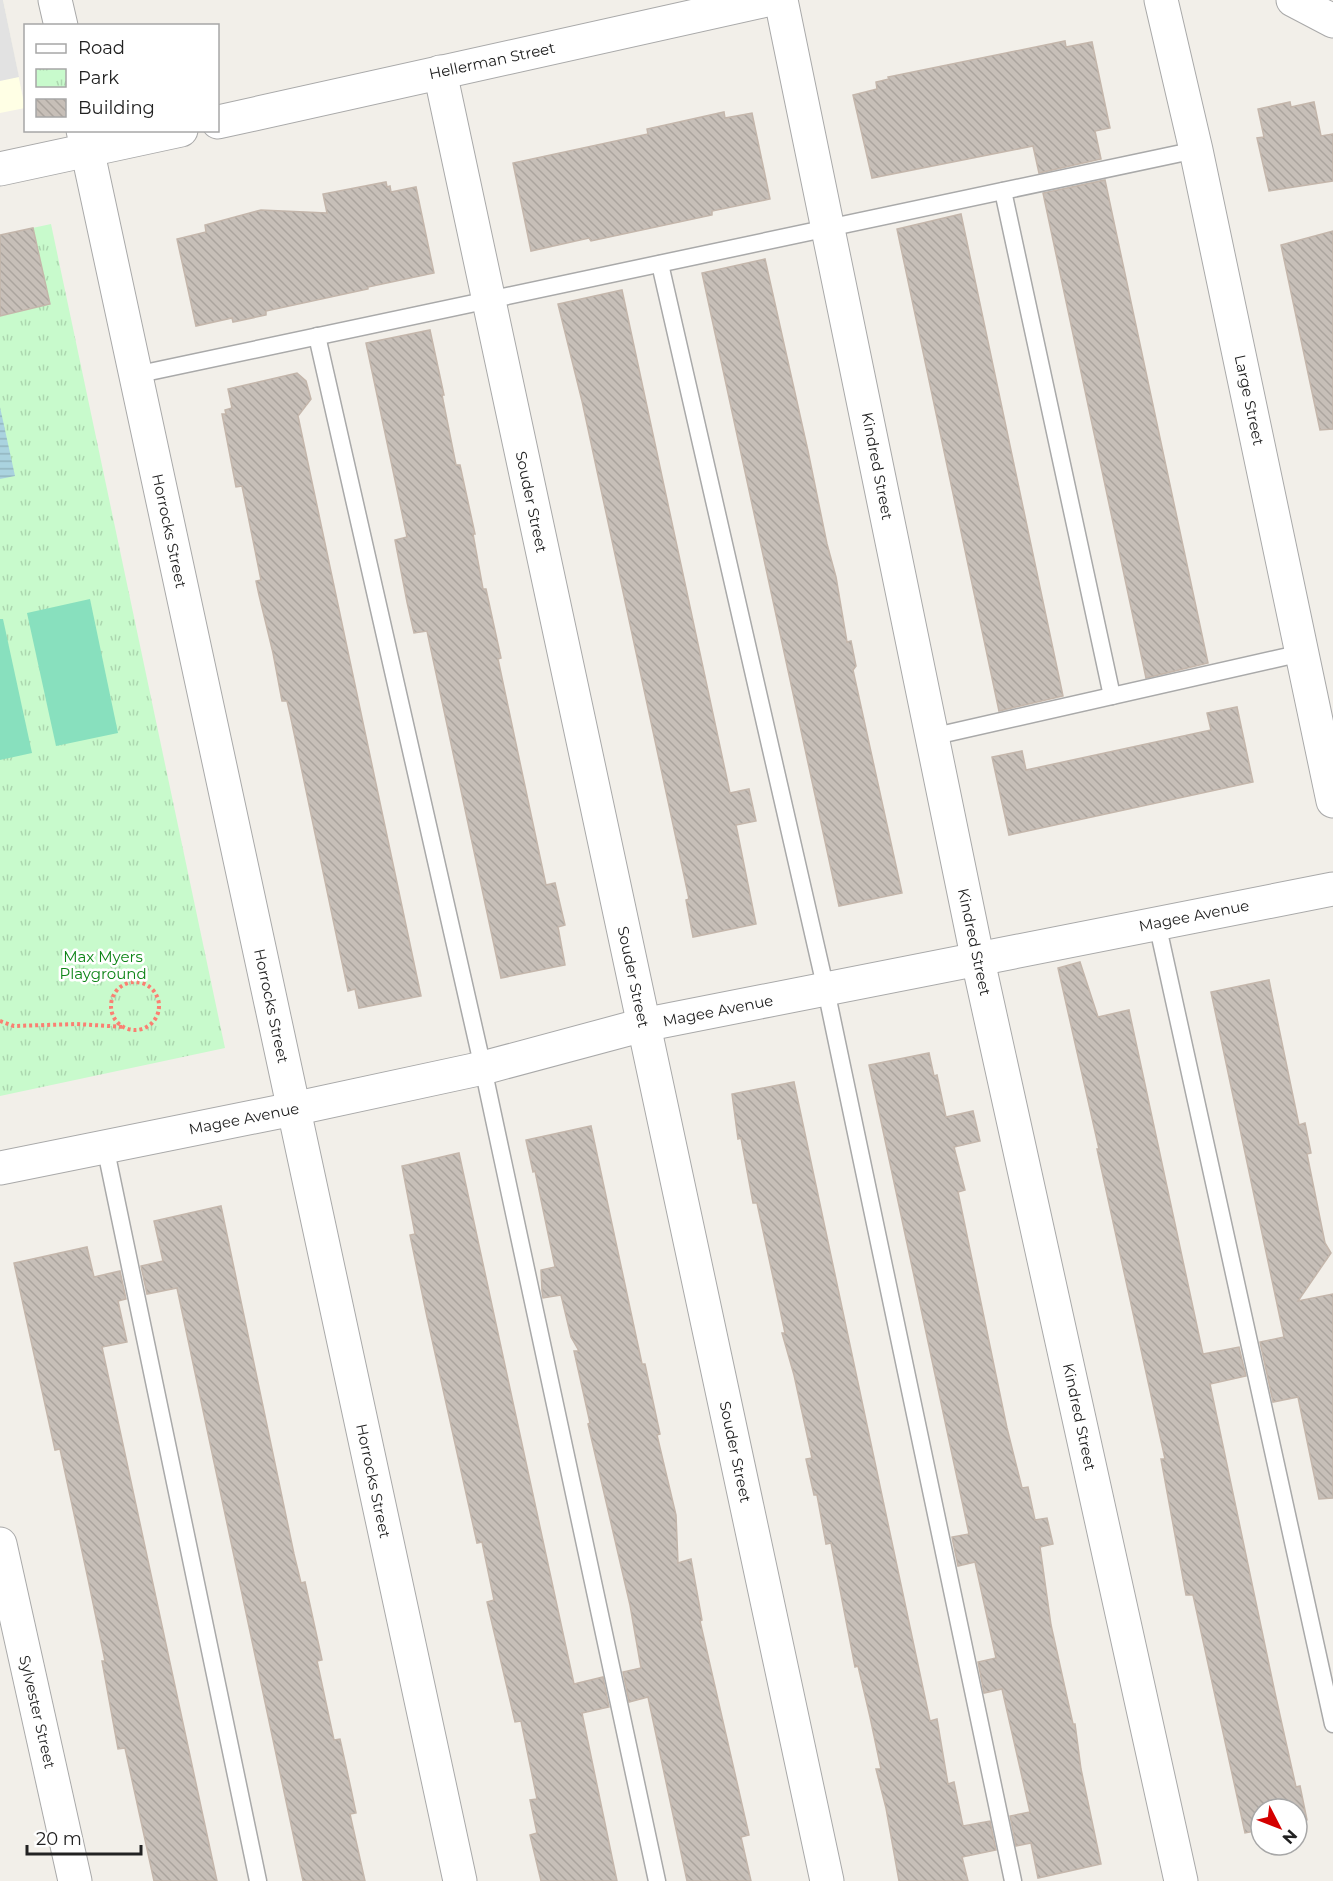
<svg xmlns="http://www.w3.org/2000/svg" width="1333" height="1881" font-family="Montserrat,sans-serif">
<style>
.education{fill:#ffffe5}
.park{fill:url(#park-tufts)}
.pitch{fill:#88e0be}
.parking{fill:#e2e2e2}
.water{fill:url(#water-rules)}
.building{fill:url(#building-back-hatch);stroke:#c4b6ab;stroke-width:1.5}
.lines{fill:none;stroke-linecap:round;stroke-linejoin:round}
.service-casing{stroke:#a9a9a9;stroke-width:19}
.minor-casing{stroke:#a9a9a9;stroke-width:35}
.tertiary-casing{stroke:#a9a9a9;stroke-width:35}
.path{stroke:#fa8072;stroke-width:4;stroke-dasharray:3 3;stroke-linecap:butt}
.service{stroke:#fff;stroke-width:16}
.minor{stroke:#fff;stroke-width:33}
.tertiary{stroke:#fff;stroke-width:33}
.labels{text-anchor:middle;stroke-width:5;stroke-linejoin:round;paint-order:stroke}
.street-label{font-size:15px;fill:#222;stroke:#fff}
.park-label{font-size:15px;fill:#0c8416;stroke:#fff}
</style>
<defs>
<pattern id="park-tufts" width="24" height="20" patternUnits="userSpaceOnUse" patternTransform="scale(1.5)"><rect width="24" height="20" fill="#c8facc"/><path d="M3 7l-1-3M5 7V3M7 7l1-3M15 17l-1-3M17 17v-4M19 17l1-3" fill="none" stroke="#acd6af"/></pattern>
<pattern id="water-rules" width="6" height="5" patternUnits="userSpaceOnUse" patternTransform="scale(1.5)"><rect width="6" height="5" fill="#aad3df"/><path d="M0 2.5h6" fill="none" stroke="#92b5bf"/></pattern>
<pattern id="building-back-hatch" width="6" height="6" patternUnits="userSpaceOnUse" patternTransform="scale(1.5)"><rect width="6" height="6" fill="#c7bfb8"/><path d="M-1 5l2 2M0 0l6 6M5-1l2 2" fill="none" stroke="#aba49e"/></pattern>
</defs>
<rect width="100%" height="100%" fill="#f2efe9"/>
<!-- education -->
<polygon class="education" points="0,0 3,0 25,108 0,113"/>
<!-- park -->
<polygon class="park" points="51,224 225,1048 0,1096 0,235"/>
<!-- pitch -->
<g class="pitch">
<polygon points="90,599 118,733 56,746 27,613"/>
<polygon points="0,619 3,619 32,753 0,760"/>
</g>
<!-- parking -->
<polygon class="parking" points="0,0 3,0 19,77 0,81"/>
<!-- water -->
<polygon class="water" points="0,407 15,476 0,479"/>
<!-- building -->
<g class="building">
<polygon points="1065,41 1066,47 1092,42 1110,128 1095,131 1101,159 1039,173 1033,146 872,178 853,95 877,89 876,82 889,79 888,77"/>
<polygon points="1290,102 1291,107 1314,102 1321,136 1333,134 1333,181 1269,191 1257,138 1264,137 1258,109"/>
<polygon points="724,112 725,118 752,113 770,199 712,211 712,215 591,241 589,238 531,251 513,163 648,134 647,129"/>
<polygon points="1105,180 1208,663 1146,678 1043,193"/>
<polygon points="386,182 387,187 390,186 391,192 416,187 434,273 368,287 368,289 266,311 266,315 233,322 232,318 196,326 177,239 206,232 205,225 261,210 327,213 323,194"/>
<polygon points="961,214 1063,696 999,711 897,229"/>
<polygon points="33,228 50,304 0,316 0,235"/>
<polygon points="1333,231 1333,429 1320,430 1281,245"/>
<polygon points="765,259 808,451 827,544 836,577 847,642 851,641 856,666 853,670 902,893 839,906 702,273"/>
<polygon points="622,290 730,793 749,789 756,821 736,825 756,924 693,937 686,900 689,899 582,401 558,304"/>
<polygon points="430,330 444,395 442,395 456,465 460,465 475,534 473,534 483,589 486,589 501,658 498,659 546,885 555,883 565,925 558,927 565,965 501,978 427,631 414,633 407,602 395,540 407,537 366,343"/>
<polygon points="297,373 306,381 311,399 298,416 421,996 359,1008 355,989 348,991 290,714 287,701 282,701 273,653 259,595 256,581 261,580 242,486 236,487 222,414 226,414 225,410 232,408 228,389"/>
<polygon points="1237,707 1253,782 1009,835 992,757 1022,751 1026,770 1211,730 1207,713"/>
<polygon points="1080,962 1098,1017 1129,1010 1203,1354 1239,1347 1246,1376 1210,1384 1275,1693 1296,1787 1300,1786 1307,1820 1297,1822 1297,1809 1261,1809 1261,1830 1245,1833 1193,1595 1186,1595 1161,1459 1165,1459 1097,1149 1099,1149 1058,968"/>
<polygon points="1269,980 1299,1125 1305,1123 1311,1153 1307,1154 1325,1243 1331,1253 1298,1301 1333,1294 1333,1498 1319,1499 1298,1397 1273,1402 1260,1342 1284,1337 1211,992"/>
<polygon points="929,1053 934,1076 937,1075 946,1117 973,1111 980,1141 954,1147 965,1190 958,1192 1007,1428 1022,1488 1028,1487 1035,1520 1047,1518 1053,1544 1040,1547 1051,1625 1073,1724 1075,1724 1081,1769 1101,1864 1038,1878 1031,1843 1016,1846 1010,1816 1030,1812 1002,1689 984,1693 978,1662 996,1658 975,1562 958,1566 952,1537 969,1534 869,1065"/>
<polygon points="794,1082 930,1721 937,1719 948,1784 954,1782 963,1826 990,1821 996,1850 962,1857 968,1881 899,1881 886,1808 876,1769 881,1769 870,1717 858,1666 855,1667 831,1543 826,1544 817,1495 814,1495 806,1459 812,1458 794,1375 782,1333 785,1333 757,1203 753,1203 741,1138 738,1139 732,1094"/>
<polygon points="591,1126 642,1364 645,1364 660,1434 657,1435 676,1515 678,1563 691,1559 702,1620 700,1621 749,1835 741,1837 751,1881 687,1881 648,1697 629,1702 623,1672 641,1668 630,1605 588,1424 590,1423 574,1351 579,1351 571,1337 561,1295 543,1298 542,1291 541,1270 555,1267 535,1171 533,1172 526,1140"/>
<polygon points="459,1153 574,1684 603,1677 609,1707 582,1713 617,1881 541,1881 530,1835 537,1833 530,1800 537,1799 521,1721 515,1722 487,1602 494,1600 482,1542 477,1543 427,1317 410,1235 415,1234 402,1166"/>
<polygon points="221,1206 294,1554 301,1583 305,1582 322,1660 317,1661 334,1740 340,1739 351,1789 356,1813 350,1814 365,1881 303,1881 177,1288 147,1294 141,1266 163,1261 154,1221"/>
<polygon points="87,1247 94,1277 120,1271 126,1299 118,1301 127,1342 102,1347 217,1881 154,1881 125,1748 118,1749 102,1661 105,1661 88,1579 60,1449 55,1450 14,1263"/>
</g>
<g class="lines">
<!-- service casing -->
<g class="service-casing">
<g id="service">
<polyline points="1003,191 1112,696"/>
<polyline points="660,264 826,990 1013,1881"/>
<polyline points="317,336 483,1068 657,1881"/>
<polyline points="135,375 1196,150"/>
<polyline points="931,737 1302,653"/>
<polyline points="1157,923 1333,1724"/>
<polyline points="105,1146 258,1881"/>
</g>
</g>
<!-- minor casing -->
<g class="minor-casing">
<g id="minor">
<polyline points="55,0 61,26"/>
<path d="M781,0C849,318 909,638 977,956C1043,1265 1113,1573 1181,1881"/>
<polyline points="1293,0 1333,21"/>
<polyline points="440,72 827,1881"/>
<polyline points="218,122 767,0"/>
<polyline points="83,130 460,1881"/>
<polyline points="0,169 181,130"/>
<polyline points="0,1168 293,1109 483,1068 643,1025 1333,889"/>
<polyline points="0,1544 75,1881"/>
</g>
</g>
<!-- tertiary casing -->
<g class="tertiary-casing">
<polyline id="tertiary" points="1161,0 1196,150 1333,801"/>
</g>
<!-- path -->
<g class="path">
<circle cx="135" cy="1006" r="24"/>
<polyline points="0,1021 14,1026 77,1024 124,1027"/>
</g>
<!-- service -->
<use href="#service" class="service"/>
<!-- minor -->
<use href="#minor" class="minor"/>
<!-- tertiary -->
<use href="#tertiary" class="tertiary"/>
</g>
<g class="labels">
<!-- street labels -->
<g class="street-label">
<text transform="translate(492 61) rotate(-12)" y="5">Hellerman Street</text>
<text transform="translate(1249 400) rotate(78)" y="5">Large Street</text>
<text transform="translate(877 466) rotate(79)" y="5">Kindred Street</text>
<text transform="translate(531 502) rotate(78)" y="5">Souder Street</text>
<text transform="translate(169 531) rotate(78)" y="5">Horrocks Street</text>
<text transform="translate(1194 916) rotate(-11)" y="5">Magee Avenue</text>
<text transform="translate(974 942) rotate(78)" y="5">Kindred Street</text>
<text transform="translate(633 977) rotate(78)" y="5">Souder Street</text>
<text transform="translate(271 1006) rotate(78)" y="5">Horrocks Street</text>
<text transform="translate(718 1011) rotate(-11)" y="5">Magee Avenue</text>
<text transform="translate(244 1119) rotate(-11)" y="5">Magee Avenue</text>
<text transform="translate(1079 1417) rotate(78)" y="5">Kindred Street</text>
<text transform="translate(735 1452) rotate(78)" y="5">Souder Street</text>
<text transform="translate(373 1481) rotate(78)" y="5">Horrocks Street</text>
<text transform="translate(37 1712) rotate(77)" y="5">Sylvester Street</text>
</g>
<!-- park labels -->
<g class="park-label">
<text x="103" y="962">Max Myers<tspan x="103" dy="17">Playground</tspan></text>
</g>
</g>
<!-- legend -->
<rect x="24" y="24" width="195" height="108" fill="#ffffff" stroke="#a7a7a7" stroke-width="1.5"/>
<rect x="36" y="44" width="30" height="9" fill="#ffffff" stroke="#a7a7a7" stroke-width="1.5"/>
<text x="78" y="54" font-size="18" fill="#222222">Road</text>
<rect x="36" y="69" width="30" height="18" fill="url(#park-tufts)" stroke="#a7a7a7" stroke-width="1.5"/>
<text x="78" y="84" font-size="18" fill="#222222">Park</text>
<rect x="36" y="99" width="30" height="18" fill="url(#building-back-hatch)" stroke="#a7a7a7" stroke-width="1.5"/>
<text x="78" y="114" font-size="18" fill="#222222">Building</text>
<!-- north arrow -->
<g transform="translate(1279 1827) rotate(132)"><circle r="28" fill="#ffffff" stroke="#a7a7a7" stroke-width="1.5"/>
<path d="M0-4.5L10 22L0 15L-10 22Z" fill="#d40000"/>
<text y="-9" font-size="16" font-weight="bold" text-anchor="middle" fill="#222222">N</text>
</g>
<!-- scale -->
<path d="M27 1845v9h114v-9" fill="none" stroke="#222222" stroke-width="3"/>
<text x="36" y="1845" font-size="18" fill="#222222" stroke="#ffffff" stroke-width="4.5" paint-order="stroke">20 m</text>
</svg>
